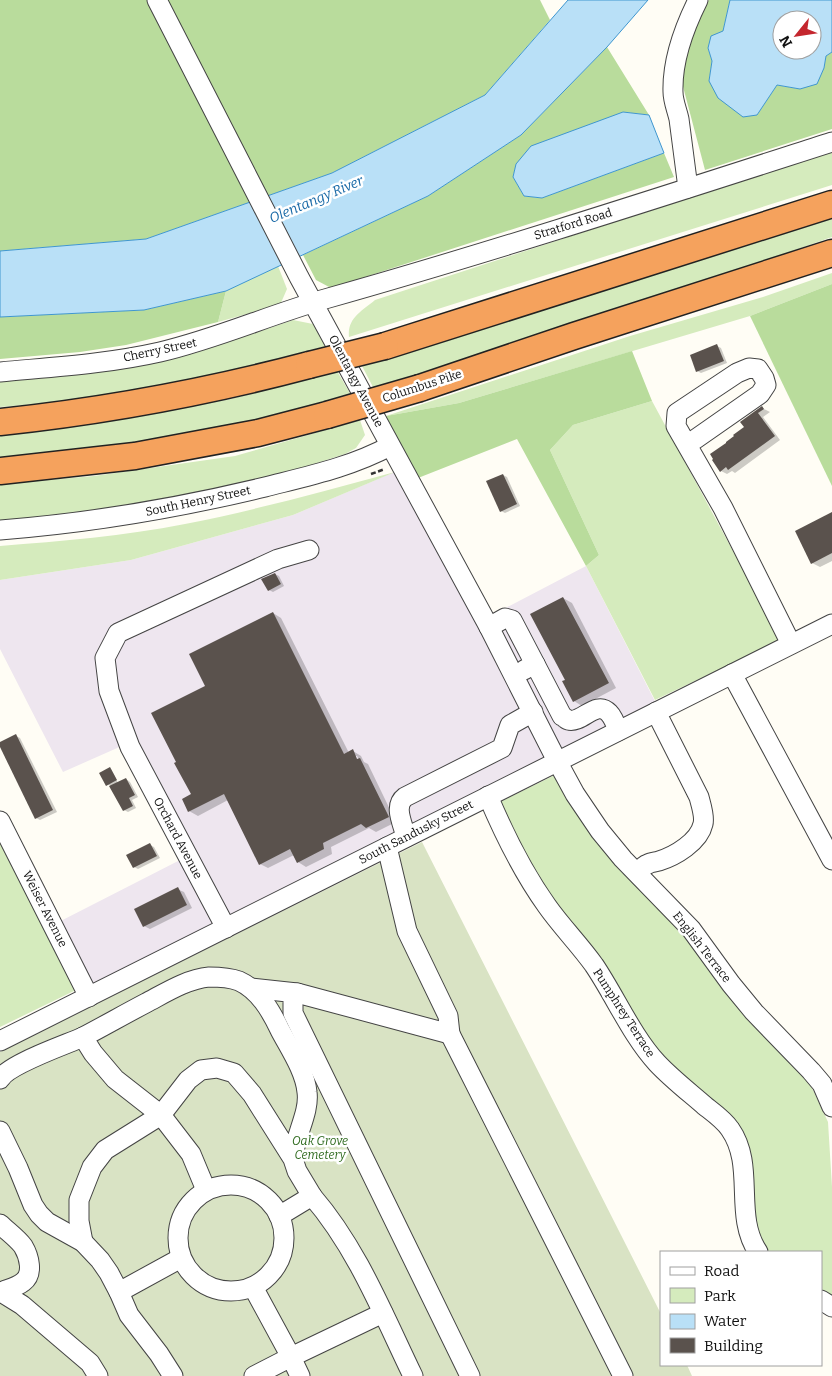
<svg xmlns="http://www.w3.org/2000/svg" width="832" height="1376" font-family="Bitter,serif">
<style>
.industrial{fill:#eee6ef}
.green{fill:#d5ebbd}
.forest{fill:#b9dc9c}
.cemetery{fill:#d9e3c4}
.water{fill:#b9e0f7;stroke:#3f96cf;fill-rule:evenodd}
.shadow{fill:#0003;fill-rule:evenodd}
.building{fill:#5a524d}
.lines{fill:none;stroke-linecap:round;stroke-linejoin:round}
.minor-casing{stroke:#444;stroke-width:21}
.highway-casing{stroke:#222;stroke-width:29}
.path{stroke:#333;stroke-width:2.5;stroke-dasharray:5 2.5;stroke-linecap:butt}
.minor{stroke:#fff;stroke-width:19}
.highway{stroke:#f5a25d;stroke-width:26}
.highway-bridge-casing{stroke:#222;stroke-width:29;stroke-linecap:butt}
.highway-bridge{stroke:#f5a25d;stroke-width:26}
.labels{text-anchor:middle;stroke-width:5;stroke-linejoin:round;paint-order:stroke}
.street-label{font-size:12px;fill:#111;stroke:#fff}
.park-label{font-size:12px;font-style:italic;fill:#2f6b1f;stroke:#fff}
.water-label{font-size:14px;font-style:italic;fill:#1768a6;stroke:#fff}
</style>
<rect width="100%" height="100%" fill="#fffdf5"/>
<!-- industrial -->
<polygon class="industrial" points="411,465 492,615 586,566 664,719 87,1009 76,990 45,929 182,859 124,745 63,772 0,649 0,580 131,560 293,515"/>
<!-- green -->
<g class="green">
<path d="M832,151V185L349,337C347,318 362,311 375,300Z"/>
<polygon points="832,213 832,237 699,284 374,389 360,362"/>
<polygon points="278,266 287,289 280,305 218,322 226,291"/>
<polygon points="832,273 832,284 750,316 459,403 386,416 630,336 763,297"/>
<polygon points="293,320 313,324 327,346 175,385 70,401 0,407 0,378 126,366 195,353"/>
<polygon points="337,371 351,395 291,413 203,434 0,461 0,433 95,423 231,399"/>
<polygon points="652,401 781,640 655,700 586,566 599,555 550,450 573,425"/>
<polygon points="360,420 365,435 356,448 345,454 299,469 200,493 71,516 0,521 0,484 94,476 235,456"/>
<path d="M395,472L293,515L131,560L0,580V546C62,541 124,536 185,524C256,510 325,491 395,472Z"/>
<polygon points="559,773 648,892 805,1073 828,1122 832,1187 832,1300 821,1293 821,1252 763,1252 751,1221 750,1158 668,1071 546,898 496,804"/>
<polygon points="0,841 76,990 0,1027"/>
</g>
<!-- forest -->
<g class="forest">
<polygon points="0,0 540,0 550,20 485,95 332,173 146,239 0,251"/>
<polygon points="709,0 730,0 723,31 708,48 712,61 709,81 757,115 777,85 800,89 824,68 826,56 832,52 832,129 705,170 681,79 693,23"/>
<polygon points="607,47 649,115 623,112 516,164 513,177 524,196 542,198 664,153 674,177 331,288 316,280 303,255 428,196 521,135"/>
<polygon points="832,284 832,486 750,316"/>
<polygon points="226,291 218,322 126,345 80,352 0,359 0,317 144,310"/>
<polygon points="632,351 652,401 573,425 550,450 599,555 586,566 517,439 418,478 386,416 459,403"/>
</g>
<!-- cemetery -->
<polygon class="cemetery" points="422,842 661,1314 661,1365 687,1365 692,1376 0,1376 0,1052"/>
<!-- water -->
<g class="water">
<polygon points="568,0 648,0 607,47 521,135 428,196 226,291 144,310 0,317 0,251 146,239 332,173 485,95"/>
<path d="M730,0H832V52L826,56L824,68L817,84L800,89L777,85L757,115L743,117L718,98L709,81L712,61L708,48L711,36L723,31ZM782,20H812V50H782Z"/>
<polygon points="623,112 649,115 664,153 542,198 524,196 513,177 516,164 531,146"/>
</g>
<!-- shadow -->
<g class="shadow">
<polygon points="717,346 721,348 727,363 701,373 697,371"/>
<polygon points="762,408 770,412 763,417 780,440 735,473 732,471 727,474 721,471 728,443 746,427"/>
<polygon points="503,475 507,477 520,506 505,513 501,511"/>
<polygon points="832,514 832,561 820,567 812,563"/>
<polygon points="275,574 279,576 284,586 273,592 269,590"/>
<polygon points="563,598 572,603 616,688 582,706 574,701 566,681"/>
<path d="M273,613L281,618L349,753L353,751L361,756L364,762L368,764L396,822L376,832L369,828L331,847L332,854L306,867L298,862L294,855L268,868L260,864L228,800L198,816L189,811L193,795L206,686ZM355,756H357L361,764L359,765Z"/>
<polygon points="16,736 20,738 57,812 40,820 36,818 0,744"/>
<polygon points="111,769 118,783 126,779 130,782 138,797 132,800 136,808 128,812 124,810 110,785 107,785"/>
<polygon points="150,845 154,847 160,858 138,869 134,867"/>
<polygon points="177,889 184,892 192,908 150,929 144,926"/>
</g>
<!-- building -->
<g class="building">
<polygon points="717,344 724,361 696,372 690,355"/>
<polygon points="762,406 764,409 758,413 775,436 728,470 726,467 720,472 712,460 713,459 710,454 726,443 726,442 734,436 733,435 744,427 740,422"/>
<polygon points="503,474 517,504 500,512 486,481"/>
<polygon points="832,512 832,553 811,564 795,531"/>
<polygon points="275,573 281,584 268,591 261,579"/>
<polygon points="563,597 609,683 573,702 562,681 565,680 530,614"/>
<polygon points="273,612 344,754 353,749 357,759 360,758 389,817 366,828 361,824 323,843 324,849 297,863 290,849 259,865 224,794 188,812 182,799 191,794 174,763 176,762 151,713 205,686 189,654"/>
<polygon points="16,734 53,810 35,819 0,747 0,742"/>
<polygon points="110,767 117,780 106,786 99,773"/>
<polygon points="126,778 135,795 129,798 133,806 123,811 109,786"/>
<polygon points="150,843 157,856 133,868 126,855"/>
<polygon points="178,887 187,905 143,927 134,909"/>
</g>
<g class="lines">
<!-- minor casing -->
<g class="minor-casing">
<g id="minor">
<polyline points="157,0 299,277 489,627 557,761 575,794 600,831 623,859 691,929 731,984 754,1012 811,1071 822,1084 832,1107"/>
<path d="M688,188C685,165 682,142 679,119C677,110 673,101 673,92C672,60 684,28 698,0"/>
<path d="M0,372C53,367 107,364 160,352C216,339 269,315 325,299C495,251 664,196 832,142"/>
<polyline points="687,445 760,394 766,385 764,378 758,369 749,368 737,373 677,413 676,426 723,508 791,644"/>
<path d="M0,530C90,523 178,508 265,487C308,476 351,467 390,446"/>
<polyline points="489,627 505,618 512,620 535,664 524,670"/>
<path d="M535,664L562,716C563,716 567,720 568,720C582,724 596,699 609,713C613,717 616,725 618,731"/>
<polyline points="732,674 832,860"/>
<path d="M488,796C504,834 522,871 547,906C561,926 579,944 594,965C615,996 632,1036 657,1063C672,1079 689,1092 705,1106C714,1113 724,1120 730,1129C756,1166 733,1215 758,1252"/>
<polyline points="0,821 89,997"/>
<path d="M406,837C403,824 393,806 405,797L502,748L510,725L533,712"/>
<path d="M640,876C641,871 642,866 648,864C651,862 656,862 659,861C675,856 699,842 703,824C705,816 701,805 699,797L656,712"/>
<polyline points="226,928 130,747 109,691 105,658 118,633 254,570 278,559 309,550"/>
<polyline points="251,988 297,993 293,1001 293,1013 470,1376"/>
<polyline points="297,993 450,1034 448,1016 407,931 387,847"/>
<polyline points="450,1034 623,1376"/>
<polyline points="0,1041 832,624"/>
<path d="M0,1079C9,1064 65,1045 83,1037"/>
<polyline points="0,1131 18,1168 33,1205 39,1214 47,1222 83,1242 100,1260 109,1273 119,1292 129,1315 159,1354 173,1376"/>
<circle cx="231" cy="1238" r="53"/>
<path d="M312,1196C357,1248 383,1314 413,1376"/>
<path d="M279,1216L312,1196L297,1171L293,1159L252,1094L234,1073L217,1068L201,1070L188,1080L161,1115L115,1079L93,1053L83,1037C104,1026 125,1014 146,1003C165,993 187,979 209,977C218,977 231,978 239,981C259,990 271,1011 280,1030C290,1049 305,1071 307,1092C310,1113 294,1137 293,1159"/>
<path d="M0,1224C7,1231 17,1238 23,1246C29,1256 34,1274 23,1282C17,1287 8,1289 1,1292"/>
<polyline points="83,1242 79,1221 79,1200 92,1167 105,1150 161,1115 191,1154 206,1190"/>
<polyline points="253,1287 291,1357 383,1313"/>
<polyline points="1,1292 22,1305 90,1363 98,1376"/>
<polyline points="119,1292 181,1258"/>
<polyline points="821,1300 832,1307"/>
<polyline points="254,1376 291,1357 300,1376"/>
</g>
</g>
<!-- highway casing -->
<g class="highway-casing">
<g id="highway">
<polyline points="385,346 832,204"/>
<polyline points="420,388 574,336 832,253"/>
<path d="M0,422C104,411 207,392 309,365"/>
<polyline points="0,471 135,456 258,433 327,415"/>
</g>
</g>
<!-- path -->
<polyline class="path" points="371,474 385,469"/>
<!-- minor -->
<use href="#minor" class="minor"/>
<!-- highway -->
<use href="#highway" class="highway"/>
<!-- highway-bridge casing -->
<g class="highway-bridge-casing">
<g id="highway-bridge">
<polyline points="309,365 385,346"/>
<polyline points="327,415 420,388"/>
</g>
</g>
<!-- highway-bridge -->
<use href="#highway-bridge" class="highway-bridge"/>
</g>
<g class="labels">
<!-- street labels -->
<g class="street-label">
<text transform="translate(573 224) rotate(-17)" y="4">Stratford Road</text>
<text transform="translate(160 350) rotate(-12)" y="4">Cherry Street</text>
<text transform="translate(356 381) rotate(62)" y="4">Olentangy Avenue</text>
<text transform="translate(422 386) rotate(-18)" y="4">Columbus Pike</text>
<text transform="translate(198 501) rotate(-12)" y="4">South Henry Street</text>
<text transform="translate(416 832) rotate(-27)" y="4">South Sandusky Street</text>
<text transform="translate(178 838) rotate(62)" y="4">Orchard Avenue</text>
<text transform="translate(45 909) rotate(63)" y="4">Weiser Avenue</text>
<text transform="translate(702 947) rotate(52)" y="4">English Terrace</text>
<text transform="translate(624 1013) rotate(57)" y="4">Pumphrey Terrace</text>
</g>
<!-- park labels -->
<g class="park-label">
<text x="320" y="1145">Oak Grove<tspan x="320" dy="14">Cemetery</tspan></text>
</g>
<!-- water labels -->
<g class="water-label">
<text transform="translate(316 199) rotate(-23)" y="5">Olentangy River</text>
</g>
</g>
<!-- legend -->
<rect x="660" y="1251" width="162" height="115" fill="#ffffff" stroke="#a0a0a0"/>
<rect x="670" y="1267" width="25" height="8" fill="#ffffff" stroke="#a0a0a0"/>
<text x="704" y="1276" font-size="15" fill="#111111">Road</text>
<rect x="670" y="1288" width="25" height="15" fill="#d5ebbd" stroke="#a0a0a0"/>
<text x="704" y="1301" font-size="15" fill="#111111">Park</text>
<rect x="670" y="1314" width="25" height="15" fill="#b9e0f7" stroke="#a0a0a0"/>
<text x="704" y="1326" font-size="15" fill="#111111">Water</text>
<rect x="670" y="1338" width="25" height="15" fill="#5a524d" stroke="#a0a0a0"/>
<text x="704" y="1351" font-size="15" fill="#111111">Building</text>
<!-- north arrow -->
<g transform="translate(797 35) rotate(240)"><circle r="24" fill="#ffffff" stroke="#a0a0a0"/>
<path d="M0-4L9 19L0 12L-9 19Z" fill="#c4262e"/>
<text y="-8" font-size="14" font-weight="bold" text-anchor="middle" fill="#111111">N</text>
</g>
</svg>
